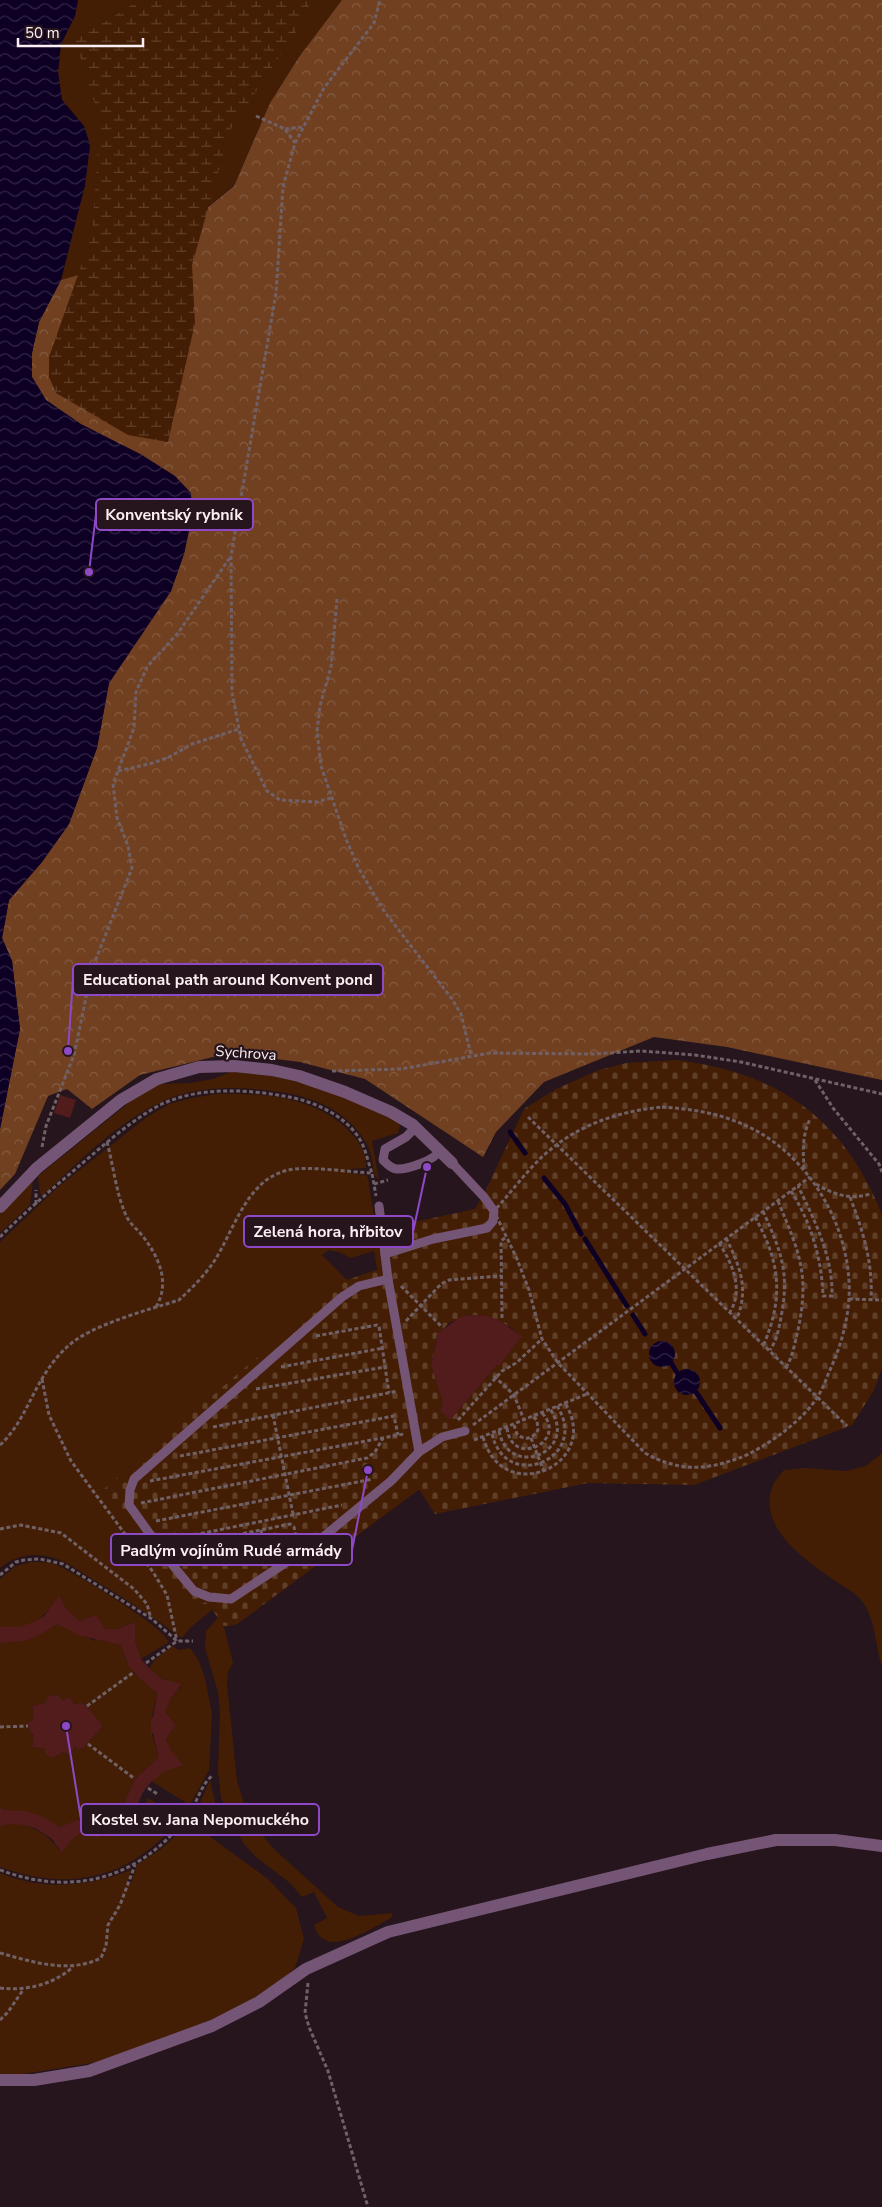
<svg xmlns="http://www.w3.org/2000/svg" width="882" height="2207" font-family="'Nunito Sans',sans-serif">
<style>
.green{fill:#441e04;fill-rule:evenodd}
.forest{fill:url(#forest-crowns)}
.wetland{fill:url(#wetland-marsh)}
.cemetery{fill:url(#cemetery-stones);fill-rule:evenodd}
.water{fill:url(#water-waves)}
.lines{fill:none;stroke-linecap:round;stroke-linejoin:round}
.stream{stroke:#0e0024;stroke-width:5}
.building{fill:#521c1c}
.path{stroke:#706167;stroke-width:3;stroke-dasharray:4 2.5;stroke-linecap:butt}
.service{stroke:#755575;stroke-width:9}
.minor{stroke:#755575;stroke-width:12}
.labels{text-anchor:middle;stroke-width:4.5;stroke-linejoin:round;paint-order:stroke}
.street-label{font-size:15px;fill:#fbeff3;stroke:#26151c}
.leader{fill:none;stroke:#8e49c7;stroke-width:2}
.callout-dot{fill:#8e49c7;stroke:#26151c;stroke-width:2}
.callout{fill:#26151c;stroke:#8e49c7;stroke-width:2}
.callout-label{font-size:16px;text-anchor:middle;font-weight:bold;fill:#fbeff3}
</style>
<defs>
<pattern id="forest-crowns" width="20" height="18" patternUnits="userSpaceOnUse" patternTransform="scale(1.25)"><rect width="20" height="18" fill="#704021"/><path d="M2 6a3 3 0 1 1 6 0M12 15a3 3 0 1 1 6 0" fill="none" stroke="#855c42"/></pattern>
<pattern id="wetland-marsh" width="20" height="14" patternUnits="userSpaceOnUse" patternTransform="scale(1.25)"><rect width="20" height="14" fill="#441e04"/><path d="M1 5h8M5 5V1M11 12h8M15 12V8" fill="none" stroke="#603f29"/></pattern>
<pattern id="cemetery-stones" width="16" height="16" patternUnits="userSpaceOnUse" patternTransform="scale(1.25)"><rect width="16" height="16" fill="#441e04"/><path d="M2 7V4a2 2 0 0 1 4 0v3zM10 15v-3a2 2 0 0 1 4 0v3z" fill="#603f29"/></pattern>
<pattern id="water-waves" width="16" height="10" patternUnits="userSpaceOnUse" patternTransform="scale(1.25)"><rect width="16" height="10" fill="#0e0024"/><path d="M0 5q4-4 8 0t8 0" fill="none" stroke="#322644"/></pattern>
</defs>
<rect width="100%" height="100%" fill="#26151c"/>
<!-- green -->
<g class="green">
<polygon points="78,0 342,0 299,57 270,103 234,185 149,255 61,280 85,185 90,145 84,126 62,100 58,72 61,44 75,16"/>
<path d="M231,1072C285,1073 354,1096 400,1124L398,1133L372,1141L379,1180C371,1173 374,1164 371,1155C367,1140 354,1125 342,1116C319,1098 292,1093 264,1090C231,1086 194,1087 163,1101C117,1122 79,1162 43,1195L40,1194L38,1176L136,1097L160,1084L190,1083L213,1079Z"/>
<path d="M216,1094C263,1093 314,1096 349,1131C359,1141 367,1154 366,1168L350,1169L349,1173L366,1175L368,1178L382,1268L377,1269L374,1251L351,1258L339,1252L329,1250L322,1255L347,1280L359,1276L208,1604L212,1610L190,1628L183,1637H180C152,1616 124,1598 94,1580C79,1571 64,1559 46,1556C30,1553 13,1557 0,1568V1242L58,1187L147,1117L169,1104L192,1098Z"/>
<polygon points="33,1181 30,1205 0,1233 0,1214"/>
<path d="M882,1453V1667C875,1645 876,1620 862,1601C854,1591 842,1586 831,1578C804,1559 756,1526 773,1485C775,1480 781,1474 784,1470L805,1468L846,1471L866,1466Z"/>
<path d="M413,1476L420,1489L237,1624L224,1627L233,1663L228,1672L227,1684L237,1781L248,1816L254,1826L275,1850L338,1907L359,1916L393,1913L391,1918C371,1928 324,1962 314,1925L327,1918L314,1892L302,1897L290,1883L256,1857L243,1843L221,1798L218,1770L220,1713L218,1692L205,1648L206,1631L218,1618Z"/>
<path d="M31,1562C38,1562 47,1562 54,1564C73,1571 163,1626 169,1642L141,1659L135,1640L134,1622L117,1629H105C100,1621 88,1617 80,1621L67,1610L59,1597C43,1618 29,1632 0,1627V1579L16,1566Z"/>
<path d="M57,1624L95,1641L96,1639L121,1645C125,1656 129,1667 136,1675C142,1681 153,1687 157,1695C154,1708 149,1721 152,1734C153,1739 159,1752 157,1759L135,1779L121,1810C99,1812 82,1816 64,1827H60C39,1815 29,1811 4,1810L0,1806V1643L38,1635ZM56,1695L63,1700L70,1697L74,1704L82,1703L86,1705L103,1726L83,1748L77,1749L75,1746L70,1755L63,1752L53,1758L45,1753V1749L32,1747L34,1735L30,1732L28,1724L34,1718L32,1706L45,1703L48,1696Z"/>
<polygon points="172,1646 179,1650 190,1648 199,1661 205,1678 212,1714 209,1770 190,1805 151,1781 172,1752 166,1739 176,1725 165,1712 171,1698 182,1685 162,1679 149,1668 156,1659"/>
<polygon points="210,1780 218,1816 227,1837 197,1816 196,1812"/>
<path d="M148,1798L180,1818C133,1878 71,1893 0,1867V1826C26,1819 46,1832 62,1853L71,1840L82,1832L91,1834L102,1831L107,1823H119L137,1828V1824H143L144,1809Z"/>
<path d="M189,1824L198,1828L268,1879L296,1908L304,1939L295,1968L282,1980L236,2009L176,2034L98,2062L23,2074H0V1873C43,1891 89,1887 131,1870L127,1884L130,1885L137,1865L161,1849Z"/>
</g>
<!-- forest -->
<polygon class="forest" points="342,0 882,0 882,1080 727,1047 654,1037 544,1082 496,1132 483,1157 365,1079 300,1062 229,1053 140,1075 92,1109 67,1089 48,1096 15,1174 0,1190 0,1129 20,1029 12,961 2,938 9,900 42,862 69,824 97,748 109,683 171,591 184,554 192,516 142,455 81,425 46,400 32,377 32,353 39,322 61,280 149,255 234,186 270,103 299,57"/>
<!-- wetland -->
<polygon class="wetland" points="140,0 312,0 296,32 230,130 192,265 195,323 168,442 128,435 56,393 49,377 49,357 92,235 100,121 75,40"/>
<!-- cemetery -->
<path class="cemetery" d="M677,1060C779,1073 843,1118 882,1214V1368L874,1390L852,1425L694,1485L588,1483L435,1514L419,1489L237,1624L224,1626L208,1604H189L103,1490L347,1280L382,1268L377,1230L475,1209L486,1190L524,1109L556,1089L599,1070L626,1063ZM468,1315C490,1315 506,1322 521,1336L499,1366L497,1365L450,1420L440,1411L443,1403L431,1365L437,1335L449,1323Z"/>
<!-- water -->
<g class="water">
<polygon points="0,0 78,0 75,16 61,44 58,72 62,100 84,126 90,145 85,185 61,280 39,322 32,353 32,377 46,400 81,424 142,455 175,476 191,493 192,516 184,554 171,591 109,683 97,748 69,824 42,862 9,900 2,938 12,961 20,1029 0,1129"/>
<circle cx="662" cy="1354" r="13"/>
<circle cx="687" cy="1382" r="13"/>
</g>
<g class="lines">
<!-- stream -->
<g class="stream">
<polyline points="510,1132 525,1153"/>
<polyline points="544,1178 565,1204 581,1234"/>
<polyline points="585,1239 627,1306"/>
<polyline points="633,1315 645,1334"/>
<polyline points="671,1363 678,1374"/>
<polyline points="696,1392 720,1428"/>
</g>
</g>
<!-- building -->
<g class="building">
<polygon points="60,1095 76,1100 70,1118 54,1113"/>
<polygon points="468,1315 488,1316 498,1320 522,1336 499,1366 497,1365 450,1420 440,1411 443,1403 431,1365 438,1333 459,1318"/>
<polygon points="59,1596 67,1610 80,1621 96,1615 105,1629 117,1629 135,1622 135,1640 141,1659 149,1668 162,1679 182,1684 171,1698 165,1712 176,1725 166,1739 172,1752 183,1765 165,1771 151,1782 143,1792 137,1806 137,1828 119,1823 107,1823 98,1838 82,1832 71,1840 62,1853 52,1839 35,1828 23,1825 10,1824 0,1826 0,1807 4,1810 26,1811 41,1816 60,1827 98,1812 121,1810 135,1779 157,1759 158,1755 153,1733 151,1734 151,1718 153,1717 157,1695 156,1692 139,1678 129,1666 121,1645 81,1636 57,1624 38,1636 24,1641 0,1643 0,1627 20,1627 33,1622 44,1616"/>
<polygon points="57,1695 63,1700 70,1697 74,1704 82,1703 86,1705 103,1726 83,1748 77,1749 75,1746 70,1755 63,1752 53,1758 45,1754 45,1749 32,1747 34,1735 30,1732 28,1724 34,1718 32,1706 45,1703 48,1696"/>
</g>
<g class="lines">
<!-- path -->
<g class="path">
<polyline points="256,116 285,129 295,143"/>
<polyline points="285,129 303,127"/>
<polyline points="337,599 331,667 320,706 317,731 321,766 346,839 359,869 384,911 452,999 461,1014 471,1055"/>
<polyline points="118,771 153,763 169,757 192,744 239,729"/>
<polyline points="331,798 317,802 280,800 267,791 241,739 232,692 231,556 276,293 283,187 295,143 324,88 374,23 380,0"/>
<polyline points="332,1071 401,1069 490,1053 593,1054 641,1051 695,1055 741,1062 882,1094"/>
<polyline points="815,1080 833,1108 879,1164 882,1172"/>
<path d="M662,1107C689,1109 714,1112 740,1123C807,1150 853,1227 849,1299C847,1324 840,1349 829,1372C826,1380 823,1388 818,1396C805,1419 764,1449 739,1458C705,1471 677,1471 645,1453L558,1363L542,1339L529,1290L517,1259L494,1211C507,1197 519,1181 532,1167C567,1129 611,1112 662,1107Z"/>
<polyline points="528,1117 847,1426"/>
<path d="M107,1142C113,1164 116,1192 125,1213C128,1222 135,1227 141,1234C158,1255 171,1282 156,1307"/>
<polyline points="42,1147 46,1126 74,1055 92,969 132,868 128,846 117,818 113,784 134,728 136,692 147,667 178,633 231,556"/>
<path d="M804,1169C803,1151 802,1136 810,1119"/>
<polyline points="374,1184 388,1180"/>
<path d="M816,1184C834,1195 851,1200 870,1194"/>
<path d="M791,1191C811,1222 822,1260 823,1296H832C833,1257 815,1221 798,1186"/>
<path d="M850,1197C863,1231 873,1263 871,1299"/>
<path d="M778,1201C799,1252 810,1274 798,1330C795,1342 793,1355 787,1366"/>
<polyline points="36,1204 36,1190"/>
<path d="M763,1211C781,1252 790,1272 781,1317C779,1328 777,1340 770,1350"/>
<path d="M755,1217C780,1262 784,1296 764,1344"/>
<path d="M0,1237C25,1212 52,1189 79,1166C104,1145 129,1122 158,1106C197,1086 247,1089 289,1097C317,1102 353,1119 364,1148C367,1156 369,1165 372,1173"/>
<path d="M726,1238C740,1266 749,1289 737,1318"/>
<path d="M719,1243C732,1263 744,1289 730,1312"/>
<polyline points="401,1286 441,1326"/>
<polyline points="849,1299 882,1300"/>
<polyline points="502,1318 501,1241 506,1237"/>
<polyline points="406,1321 441,1284 449,1280 501,1276"/>
<polyline points="316,1336 377,1325 379,1326 389,1393"/>
<polyline points="281,1367 383,1348"/>
<polyline points="494,1376 514,1395 524,1420"/>
<polyline points="42,1379 49,1415 71,1461 153,1572 167,1595 177,1641"/>
<polyline points="256,1389 385,1367"/>
<polyline points="273,1415 293,1514"/>
<polyline points="458,1420 502,1371 516,1363 542,1339"/>
<polyline points="473,1425 810,1177"/>
<path d="M514,1425L517,1434C525,1441 533,1439 538,1430L537,1420L533,1417"/>
<polyline points="213,1427 398,1391"/>
<path d="M507,1428C512,1469 569,1441 542,1413"/>
<path d="M499,1431C509,1481 580,1451 550,1409"/>
<path d="M492,1434C506,1494 591,1458 557,1406"/>
<path d="M483,1437C503,1509 603,1464 565,1403"/>
<polyline points="531,1438 544,1472"/>
<polyline points="474,1440 587,1394"/>
<path d="M0,1445C20,1427 29,1400 43,1377C49,1367 58,1355 67,1347C90,1325 148,1310 179,1300C191,1289 204,1276 213,1263C235,1230 247,1174 295,1169C317,1167 349,1172 372,1173L376,1196"/>
<polyline points="180,1456 394,1416 398,1435"/>
<polyline points="150,1481 404,1434"/>
<polyline points="141,1503 367,1458 375,1452 383,1438"/>
<polyline points="156,1521 373,1479"/>
<polyline points="0,1529 21,1525 61,1533 134,1589 147,1604 151,1619"/>
<polyline points="261,1530 266,1561"/>
<polyline points="169,1540 342,1505"/>
<polyline points="173,1548 290,1524 294,1527 297,1541"/>
<polyline points="184,1560 285,1540 287,1547"/>
<polyline points="0,1575 16,1562 24,1560 40,1559 63,1564 152,1619 177,1641 193,1641"/>
<polyline points="146,1663 177,1641"/>
<polyline points="87,1706 134,1672"/>
<polyline points="0,1727 28,1726"/>
<polyline points="88,1744 135,1779"/>
<polyline points="148,1788 159,1795"/>
<path d="M0,1870C73,1897 139,1879 187,1817C197,1804 200,1785 213,1775"/>
<path d="M0,1953C33,1962 69,1974 101,1958L106,1946L108,1925L120,1905L135,1865"/>
<polyline points="308,1983 305,2013 309,2027 328,2071 368,2207"/>
<path d="M0,1988C27,1991 52,1985 73,1967"/>
<polyline points="0,2020 8,2012 23,1990"/>
</g>
<!-- service -->
<g class="service">
<path d="M413,1125V1130L406,1137L385,1149L383,1160C387,1164 390,1168 396,1169C407,1170 435,1160 439,1151"/>
<polyline points="379,1206 388,1279 419,1452"/>
<polyline points="385,1254 433,1239 487,1228 493,1221 494,1211 484,1197 452,1163"/>
<polyline points="388,1279 359,1286 342,1297 134,1479 130,1490 129,1505 170,1562 194,1591 209,1597 231,1599 317,1542 391,1481 419,1452 442,1437 465,1431"/>
</g>
<!-- minor -->
<g class="minor">
<polyline points="0,1207 37,1168 121,1100 157,1079 199,1067 234,1066 272,1070 299,1076 345,1092 391,1112 413,1125 452,1163"/>
<polyline points="0,2080 34,2080 89,2071 212,2026 259,2002 306,1969 388,1932 707,1854 776,1840 835,1840 882,1846"/>
</g>
</g>
<g class="labels">
<!-- street labels -->
<g class="street-label">
<text transform="translate(246 1053) rotate(4)" y="5">Sychrova</text>
</g>
</g>
<!-- callouts -->
<path class="leader" d="M89 572L96 514M68 1051L73 979M427 1167L413 1232M368 1470L352 1550M66 1726L81 1819"/>
<g class="callout-dot">
<circle cx="89" cy="572" r="5"/>
<circle cx="68" cy="1051" r="5"/>
<circle cx="427" cy="1167" r="5"/>
<circle cx="368" cy="1470" r="5"/>
<circle cx="66" cy="1726" r="5"/>
</g>
<g class="callout">
<rect x="96" y="499" width="157" height="31" rx="5"/>
<rect x="73" y="964" width="310" height="31" rx="5"/>
<rect x="244" y="1216" width="169" height="31" rx="5"/>
<rect x="111" y="1534" width="241" height="31" rx="5"/>
<rect x="81" y="1804" width="238" height="31" rx="5"/>
</g>
<g class="callout-label">
<text x="174" y="520">Konventský rybník</text>
<text x="228" y="985">Educational path around Konvent pond</text>
<text x="328" y="1237">Zelená hora, hřbitov</text>
<text x="231" y="1556">Padlým vojínům Rudé armády</text>
<text x="200" y="1825">Kostel sv. Jana Nepomuckého</text>
</g>
<!-- scale -->
<path d="M18 38v8h125v-8" fill="none" stroke="#fbeff3" stroke-width="2.5"/>
<text x="25" y="38" font-size="15" fill="#fbeff3" stroke="#26151c" stroke-width="4" paint-order="stroke">50 m</text>
</svg>
